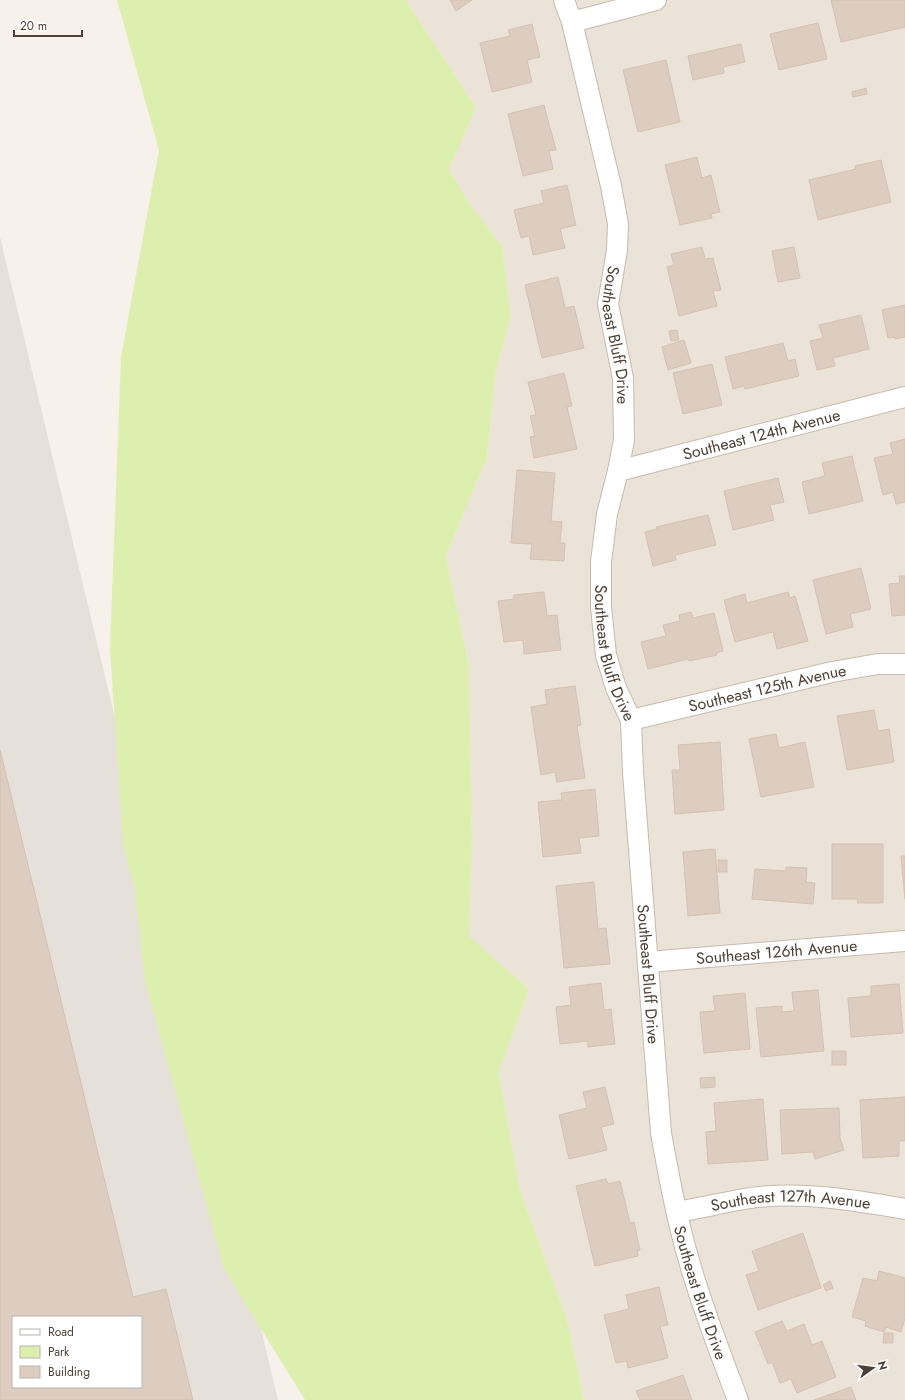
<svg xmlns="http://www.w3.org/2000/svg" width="905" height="1400" font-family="Jost,sans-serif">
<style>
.residential{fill:#ebe2d8}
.industrial{fill:#e6e0db;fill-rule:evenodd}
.green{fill:#ddefaf}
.building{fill:#ddcdc1;stroke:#d5c1b0;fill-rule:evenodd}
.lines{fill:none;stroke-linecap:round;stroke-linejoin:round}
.street-casing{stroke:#c6baae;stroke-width:22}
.street{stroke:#fff;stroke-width:20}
.labels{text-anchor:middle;stroke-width:3;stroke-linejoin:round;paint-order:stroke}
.street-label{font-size:16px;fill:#4c4037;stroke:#fff}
</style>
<rect width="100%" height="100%" fill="#f6f1ea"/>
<!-- residential -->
<polygon class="residential" points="406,0 905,0 905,1400 584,1400 567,1319 520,1190 499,1072 529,989 469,936 472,838 469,666 446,556 487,458 496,371 511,316 502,246 469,203 449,169 476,108"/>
<!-- industrial -->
<path class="industrial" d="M0,237L278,1400H0ZM13,1317H141V1387H13Z"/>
<!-- green -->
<polygon class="green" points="117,0 406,0 476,108 449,169 469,203 502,246 511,316 496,371 487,458 446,556 469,666 472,838 469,936 529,989 499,1072 520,1190 567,1319 584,1400 305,1400 224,1269 145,981 135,890 123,845 110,648 121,357 159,150"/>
<!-- building -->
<g class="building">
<polygon points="450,0 472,0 456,11"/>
<polygon points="831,0 905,0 905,27 841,42"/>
<polygon points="818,23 827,59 779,70 770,34"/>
<polygon points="532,24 540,57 527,60 532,82 492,92 480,43 510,36 508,30"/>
<polygon points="741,44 745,62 723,67 724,73 693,80 688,56"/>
<polygon points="666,60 680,122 638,132 623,70"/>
<polygon points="866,88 867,94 853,97 852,92"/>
<polygon points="544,105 556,150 549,151 553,169 523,176 508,114"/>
<polygon points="697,157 702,178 711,175 720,212 711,214 712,218 680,225 665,165"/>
<polygon points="881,160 891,202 818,220 809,180 856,169 855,166"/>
<polygon points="567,185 576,225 560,229 565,248 533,255 529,236 521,238 514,210 544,203 541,191"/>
<polygon points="702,247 705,259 713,258 721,290 713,291 717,306 679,316 667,267 674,265 671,254"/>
<polygon points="794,247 800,278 778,282 772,251"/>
<polygon points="558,277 565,308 574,306 584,348 542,358 525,285"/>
<polygon points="905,305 905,337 895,339 894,337 888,338 882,310"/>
<polygon points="861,315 869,349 833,358 835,366 817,370 810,341 823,338 819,325"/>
<polygon points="677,330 679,340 671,341 669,331"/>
<polygon points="684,340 691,363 668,370 662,347"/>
<polygon points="783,343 788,361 795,359 799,376 745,389 744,386 733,389 725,357"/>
<polygon points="712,364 722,405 683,414 673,373"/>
<polygon points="564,373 572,406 567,407 577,449 534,458 530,437 535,436 530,416 536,415 528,382"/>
<polygon points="905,439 905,502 896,504 893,492 883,495 874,458 893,454 890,443"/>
<polygon points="852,456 863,501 809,514 802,482 825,476 822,463"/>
<polygon points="517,470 555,473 551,521 562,522 560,543 565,543 564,561 530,559 532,544 511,543"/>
<polygon points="778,478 784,502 770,505 774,520 733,530 724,491"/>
<polygon points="708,515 716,545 675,555 676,560 653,566 645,532 657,529 656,527"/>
<polygon points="861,568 871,609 850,614 853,627 826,634 813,580"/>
<polygon points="899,576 905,576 905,615 892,616 889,584 900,583"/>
<polygon points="544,592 547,616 557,615 561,650 524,654 523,640 504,642 498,601 514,599 514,595"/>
<polygon points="788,592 790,598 795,596 808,641 777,649 773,632 735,642 724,600 745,594 747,603"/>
<polygon points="691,612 693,618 714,613 723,651 716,653 717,655 689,661 688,659 648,669 641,642 666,636 663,625 680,621 679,615"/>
<polygon points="575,686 581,725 577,726 585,778 557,782 555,772 541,775 531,707 547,704 545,690"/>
<polygon points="874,710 878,731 889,729 894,762 847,770 837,716"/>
<polygon points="776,734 779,748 805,742 814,787 761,797 749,739"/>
<polygon points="720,742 724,810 675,814 672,770 680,770 678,745"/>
<path d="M0,750L133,1297L166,1289L193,1400H0ZM13,1317H141V1387H13Z"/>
<polygon points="595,789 599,836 579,838 581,853 543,857 538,802 562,800 561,793"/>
<polygon points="832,844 883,844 883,903 857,903 858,899 832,899"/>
<polygon points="715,849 720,913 688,916 683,852"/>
<polygon points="901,856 905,856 905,899"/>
<rect x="718" y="860" width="9" height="12"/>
<polygon points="786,867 807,868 806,882 815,883 813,904 752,899 755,869 786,871"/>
<polygon points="594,882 598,929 606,928 610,964 564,968 556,886"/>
<polygon points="601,983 604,1010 611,1009 615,1044 588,1047 588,1041 560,1044 556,1007 571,1005 569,987"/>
<polygon points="899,984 903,1033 851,1037 848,998 871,996 871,986"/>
<polygon points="818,990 824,1051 761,1057 756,1008 782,1006 782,1012 794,1011 792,992"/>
<polygon points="745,993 750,1049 704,1053 700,1012 715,1011 713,996"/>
<rect x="832" y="1051" width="14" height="14"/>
<polygon points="715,1077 715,1087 701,1088 700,1078"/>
<polygon points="605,1087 614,1124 601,1127 607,1150 569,1159 559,1115 587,1108 583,1092"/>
<polygon points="905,1097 905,1141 899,1141 899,1156 863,1158 860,1100"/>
<polygon points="763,1099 768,1160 708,1164 706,1132 716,1131 714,1103"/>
<polygon points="839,1108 840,1138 844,1150 815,1159 813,1152 782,1154 780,1110"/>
<polygon points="606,1179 608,1184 620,1181 630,1223 634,1222 640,1250 637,1251 638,1256 595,1266 576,1186"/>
<polygon points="803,1233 821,1288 758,1310 746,1275 759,1271 752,1251"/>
<polygon points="879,1271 905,1278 905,1318 901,1332 886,1327 884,1332 865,1326 866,1321 852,1317 863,1278 877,1281"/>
<polygon points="830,1281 833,1288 826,1291 823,1285"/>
<polygon points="659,1287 668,1325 660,1326 668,1358 628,1368 627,1361 616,1363 604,1315 629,1309 626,1295"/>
<polygon points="782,1321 787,1331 804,1324 812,1345 822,1341 836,1377 797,1393 791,1379 780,1383 772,1362 768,1364 755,1332"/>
<polygon points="884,1333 893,1333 893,1343 883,1343"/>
<polygon points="683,1375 692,1400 640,1400 636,1391"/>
<polygon points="851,1387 856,1400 814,1400"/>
</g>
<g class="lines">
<!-- street casing -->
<g class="street-casing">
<g id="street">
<path id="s1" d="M564,0L572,22L611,186L618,224L617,250L608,304L623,378L624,440L618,471L607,514L601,562V607L606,655L616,688L631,720L633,772L661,1133C669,1177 677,1221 690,1264C703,1310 721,1355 738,1400"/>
<polyline points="572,22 656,0"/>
<path id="s2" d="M618,471L905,397"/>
<path id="s3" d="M631,720L832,672L878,664H905"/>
<path id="s4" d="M648,962L905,941"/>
<path id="s5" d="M677,1212C701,1208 725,1202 750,1198C801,1191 854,1200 905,1209"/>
</g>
</g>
<!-- street -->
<use href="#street" class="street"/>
</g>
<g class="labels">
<!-- street labels -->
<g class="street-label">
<text dy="6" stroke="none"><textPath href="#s1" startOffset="343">Southeast Bluff Drive</textPath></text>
<text dy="6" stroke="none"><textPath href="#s2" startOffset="148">Southeast 124th Avenue</textPath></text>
<text dy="6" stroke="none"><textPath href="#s1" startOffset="666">Southeast Bluff Drive</textPath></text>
<text dy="6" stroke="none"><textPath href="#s3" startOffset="140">Southeast 125th Avenue</textPath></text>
<text dy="6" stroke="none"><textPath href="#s4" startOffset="129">Southeast 126th Avenue</textPath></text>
<text dy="6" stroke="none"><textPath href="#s1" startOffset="991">Southeast Bluff Drive</textPath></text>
<text dy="6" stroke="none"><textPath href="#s5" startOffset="115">Southeast 127th Avenue</textPath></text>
<text dy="6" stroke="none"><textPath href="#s1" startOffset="1315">Southeast Bluff Drive</textPath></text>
</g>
</g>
<!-- legend -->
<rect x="12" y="1316" width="130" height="72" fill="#ffffff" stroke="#b7b3af"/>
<rect x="20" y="1329" width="20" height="6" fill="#ffffff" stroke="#b7b3af"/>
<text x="48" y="1336" font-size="12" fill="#4c4037">Road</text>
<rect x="20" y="1346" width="20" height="12" fill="#ddefaf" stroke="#b7b3af"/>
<text x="48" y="1356" font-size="12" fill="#4c4037">Park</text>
<rect x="20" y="1366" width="20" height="12" fill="#ddcdc1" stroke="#b7b3af"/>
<text x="48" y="1376" font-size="12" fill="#4c4037">Building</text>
<!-- north arrow -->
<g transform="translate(873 1368) rotate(76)" stroke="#ffffff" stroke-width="3" paint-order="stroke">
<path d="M0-3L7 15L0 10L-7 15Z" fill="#4c4037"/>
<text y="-6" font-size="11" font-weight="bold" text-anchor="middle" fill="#4c4037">N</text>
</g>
<!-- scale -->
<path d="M14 30v6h68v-6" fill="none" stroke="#4c4037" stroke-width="2"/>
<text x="20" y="30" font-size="12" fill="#4c4037" stroke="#ffffff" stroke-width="3" paint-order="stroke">20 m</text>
</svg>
